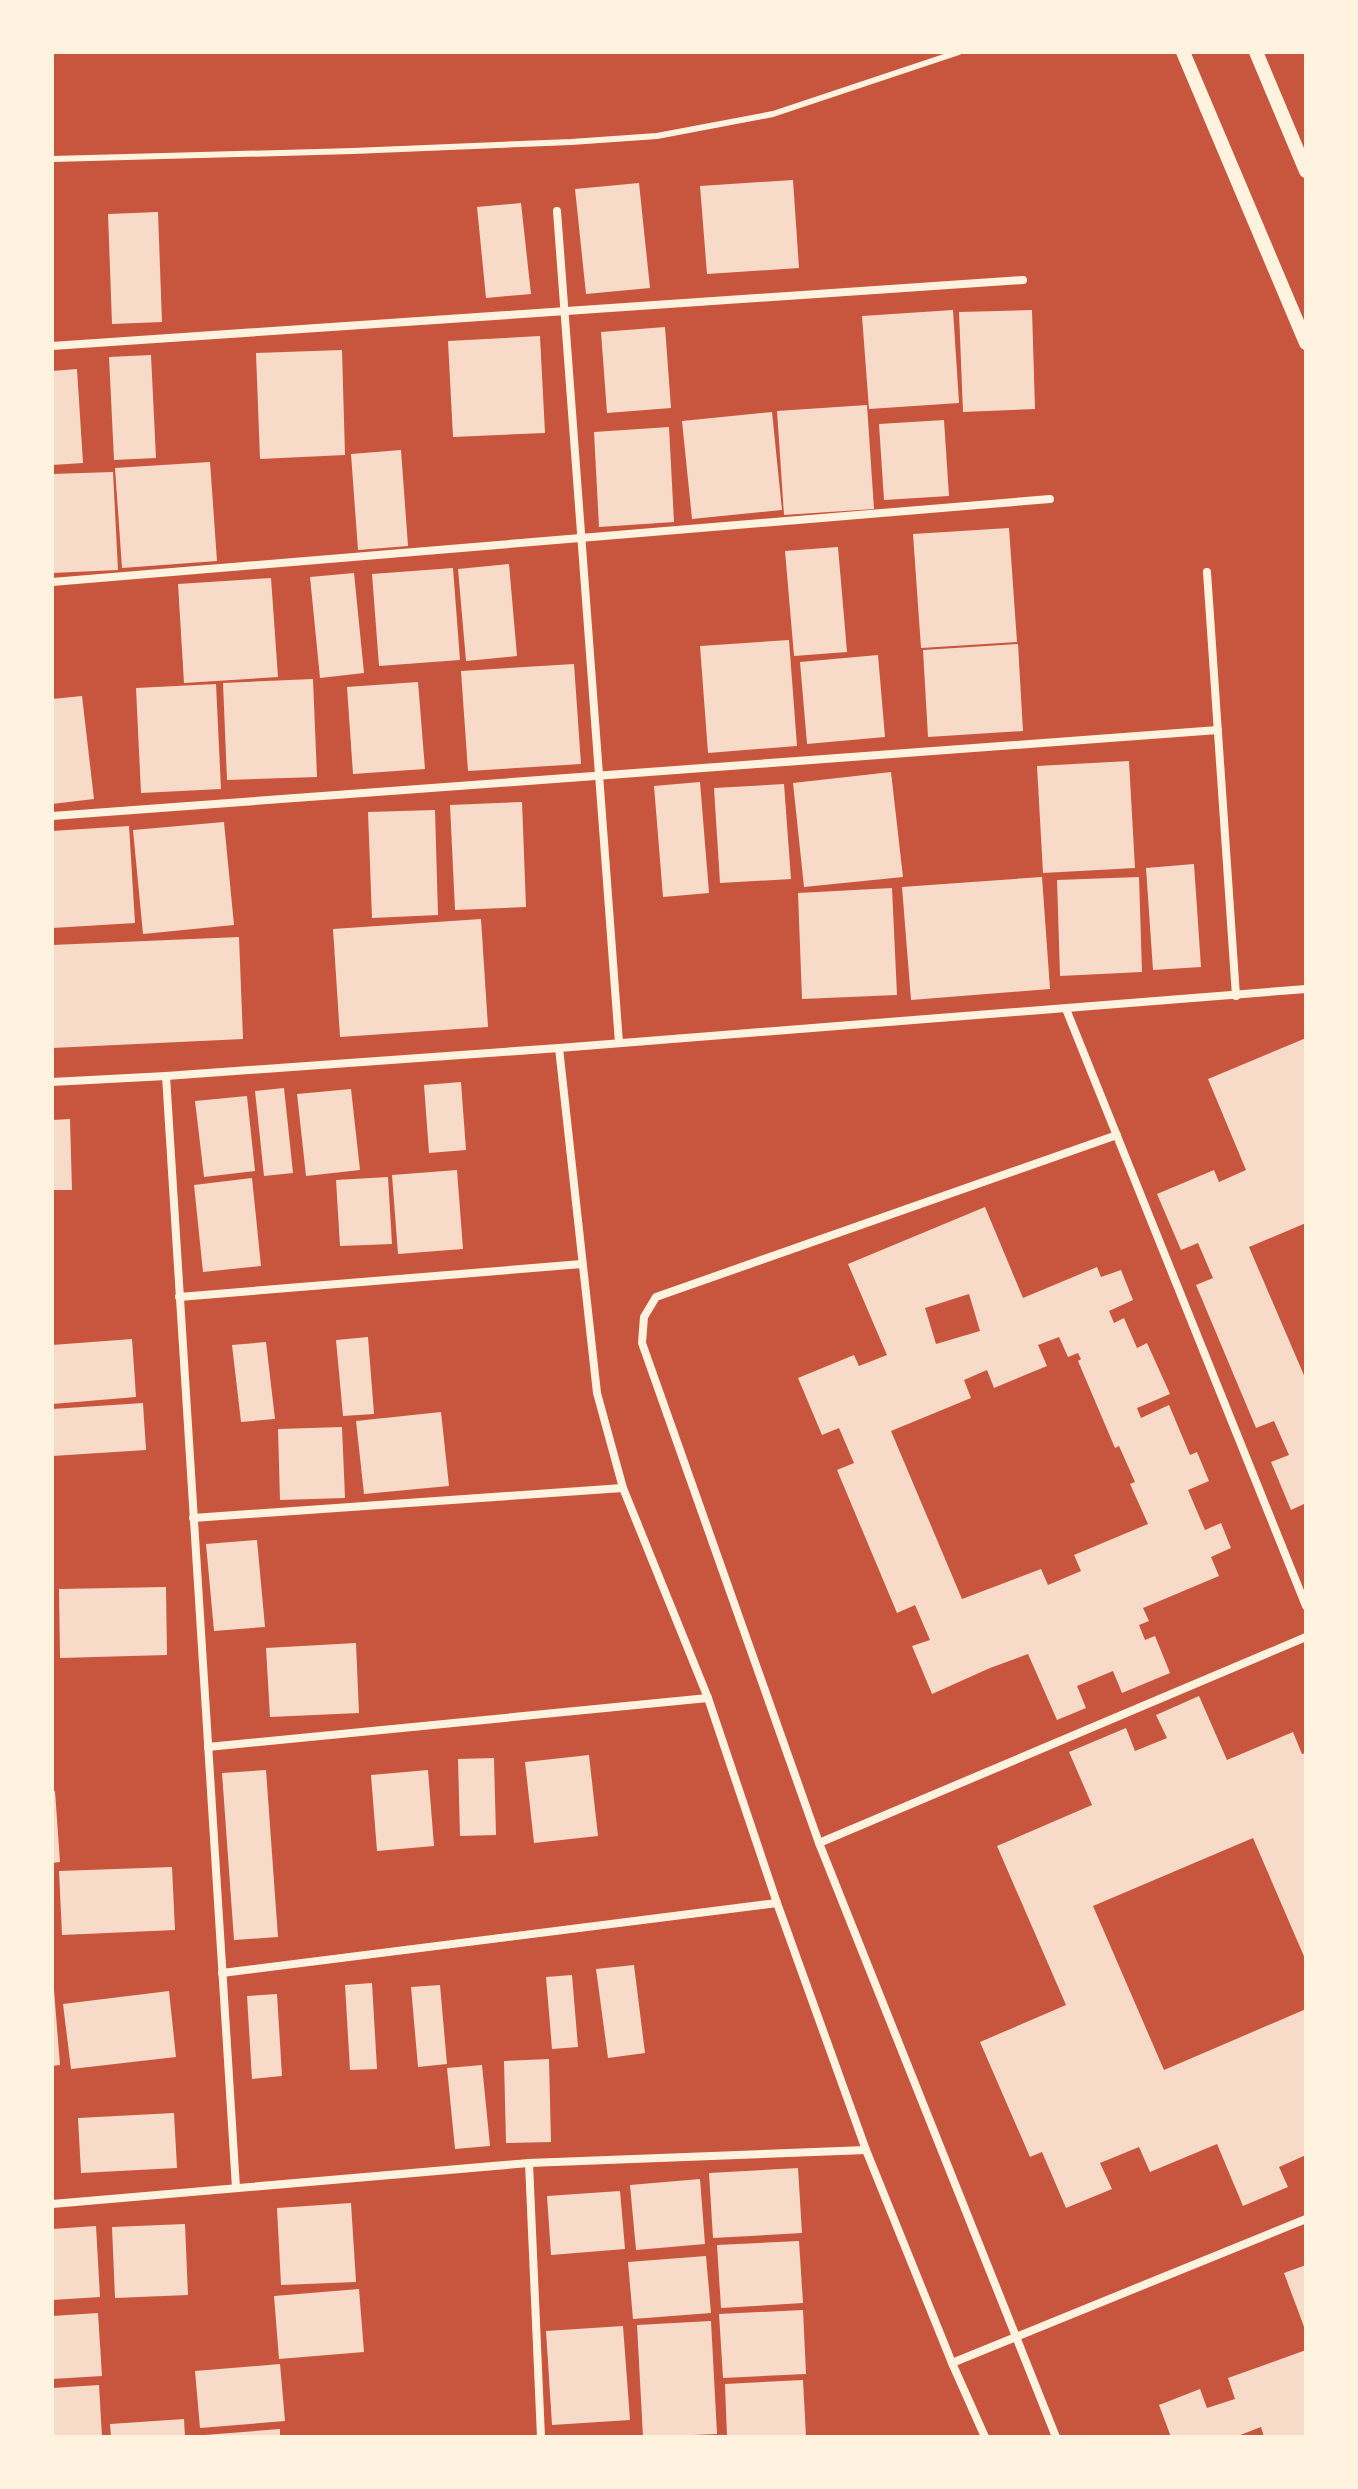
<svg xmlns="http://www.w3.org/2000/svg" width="1358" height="2489" font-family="'Exo 2',sans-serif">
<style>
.building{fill:#f7dbc8;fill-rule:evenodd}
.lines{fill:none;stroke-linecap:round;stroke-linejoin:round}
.service{stroke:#fff3e0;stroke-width:6}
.minor{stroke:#fff3e0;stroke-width:8}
.tertiary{stroke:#fff3e0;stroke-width:14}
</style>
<rect width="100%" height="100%" fill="#c8553d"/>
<!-- building -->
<g class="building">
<polygon points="793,180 799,268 707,274 700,186"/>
<polygon points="639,183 650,288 586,294 575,189"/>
<polygon points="521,203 531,294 486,298 477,207"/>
<polygon points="158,212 162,322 112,324 108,214"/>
<polygon points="953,310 959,403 869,409 862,316"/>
<polygon points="1032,310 1035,409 963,412 959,312"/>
<polygon points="665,327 671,408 607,413 601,332"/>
<polygon points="540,336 545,433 453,437 448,341"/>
<polygon points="342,350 345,455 260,459 256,353"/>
<polygon points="151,355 156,458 114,460 109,357"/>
<polygon points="77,369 83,463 52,465 52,371"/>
<polygon points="867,405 874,509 784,515 777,411"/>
<polygon points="772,412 782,510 692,519 682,421"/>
<polygon points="944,420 949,496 884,500 879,424"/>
<polygon points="669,427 674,522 599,527 594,432"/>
<polygon points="401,450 408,546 358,550 351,454"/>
<polygon points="210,462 217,561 122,568 115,468"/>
<polygon points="113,472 118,570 52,573 52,474"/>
<polygon points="1009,528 1017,642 921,648 913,534"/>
<polygon points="838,547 847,652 794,656 785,551"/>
<polygon points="509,564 517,656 466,661 458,569"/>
<polygon points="453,568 460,660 379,666 372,574"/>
<polygon points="354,573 364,673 320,678 310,577"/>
<polygon points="271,578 278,677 184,683 178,584"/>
<polygon points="789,640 797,746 708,753 700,646"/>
<polygon points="1018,644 1023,731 928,737 923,650"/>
<polygon points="878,655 885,737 807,744 800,662"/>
<polygon points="574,664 581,764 468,771 461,671"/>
<polygon points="313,679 317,777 227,780 223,683"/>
<polygon points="418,682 425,769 353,774 347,687"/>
<polygon points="216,684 221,789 141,793 136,688"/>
<polygon points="82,696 94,799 52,804 52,699"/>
<polygon points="1129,761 1135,868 1043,873 1037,766"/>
<polygon points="891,772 903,877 804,887 793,783"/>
<polygon points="700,782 709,893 663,897 654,786"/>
<polygon points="784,784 791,879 720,883 714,788"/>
<polygon points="522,802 526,907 455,910 450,805"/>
<polygon points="435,810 438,915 372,918 368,812"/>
<polygon points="224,822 234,925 143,934 133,830"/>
<polygon points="129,826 135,923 52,928 52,831"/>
<polygon points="1194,864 1201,967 1153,970 1146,868"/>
<polygon points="1042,877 1050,989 911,1000 902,887"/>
<polygon points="1139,877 1142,972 1060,976 1057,880"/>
<polygon points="892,888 897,995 802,999 798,893"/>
<polygon points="481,919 488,1027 340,1037 333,929"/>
<polygon points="239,937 243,1039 52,1048 52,945"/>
<polygon points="1306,1038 1306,1223 1249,1247 1306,1380 1306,1503 1291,1510 1271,1462 1289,1455 1274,1421 1256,1428 1196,1285 1213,1278 1198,1243 1181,1250 1157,1194 1214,1170 1219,1182 1246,1170 1208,1079"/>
<polygon points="461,1082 466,1150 429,1153 424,1085"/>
<polygon points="284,1088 293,1173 264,1176 255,1091"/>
<polygon points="351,1089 360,1170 306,1176 297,1094"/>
<polygon points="247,1096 255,1171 204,1177 195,1101"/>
<polygon points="70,1119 72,1190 52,1190 52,1120"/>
<polygon points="457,1170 463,1249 398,1254 392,1175"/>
<polygon points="388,1177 392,1244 340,1246 336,1180"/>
<polygon points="252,1178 261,1266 203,1272 194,1185"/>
<path d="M985,1207L1023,1298L1097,1267L1101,1277L1121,1270L1133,1300L1109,1311L1114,1323L1124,1318L1137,1348L1147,1343L1170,1394L1137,1408L1141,1418L1169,1405L1190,1455L1197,1452L1209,1481L1188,1490L1205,1530L1221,1523L1231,1548L1211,1557L1219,1576L1143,1608L1149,1621L1139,1625L1145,1640L1155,1636L1170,1673L1122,1693L1113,1671L1077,1686L1086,1708L1057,1720L1028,1654L990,1668L932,1694L912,1646L930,1640L915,1605L897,1613L837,1470L854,1463L839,1428L822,1435L798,1378L854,1355L859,1366L887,1355L848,1264ZM969,1294L980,1331L936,1344L925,1308ZM1059,1337L1068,1357L1078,1353L1081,1359L1078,1361L1115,1448L1119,1446L1135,1482L1130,1484L1148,1524L1074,1555L1081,1571L1048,1585L1041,1569L962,1599L891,1431L971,1398L964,1380L987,1370L994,1388L1047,1366L1038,1345Z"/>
<polygon points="368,1337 374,1414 343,1416 336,1340"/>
<polygon points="132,1339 136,1397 52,1404 52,1345"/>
<polygon points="266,1342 275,1419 241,1422 232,1345"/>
<polygon points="143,1403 146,1450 52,1456 52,1409"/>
<polygon points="441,1412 449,1486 364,1494 356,1421"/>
<polygon points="342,1427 345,1498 280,1500 278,1429"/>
<polygon points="257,1540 265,1627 214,1631 206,1544"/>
<polygon points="166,1587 167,1655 60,1658 59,1589"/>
<polygon points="356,1643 359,1713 270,1717 266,1648"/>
<polygon points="1199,1696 1227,1760 1293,1732 1302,1754 1306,1753 1306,1961 1253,1838 1093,1906 1164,2070 1306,2009 1306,2155 1279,2167 1288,2187 1243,2206 1217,2144 1150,2172 1139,2147 1100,2163 1112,2189 1066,2208 1042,2152 1030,2157 980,2042 1066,2005 997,1846 1092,1805 1069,1752 1126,1728 1135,1751 1167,1738 1156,1715"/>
<polygon points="589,1755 598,1836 534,1843 525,1762"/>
<polygon points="494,1758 496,1835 460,1836 458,1759"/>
<polygon points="266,1770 278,1937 234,1940 222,1773"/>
<polygon points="428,1770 434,1846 377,1851 371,1775"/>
<polygon points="52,1791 55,1791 60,1862 52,1863"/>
<polygon points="172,1867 175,1930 62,1935 59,1871"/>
<polygon points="634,1965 645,2053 608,2058 596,1969"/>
<polygon points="572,1975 578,2047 552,2049 546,1977"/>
<polygon points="372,1983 377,2069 350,2070 345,1985"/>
<polygon points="440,1985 447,2064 418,2067 411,1987"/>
<polygon points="52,1990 54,1990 60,2065 52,2066"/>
<polygon points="169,1991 176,2057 71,2069 63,2004"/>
<polygon points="277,1994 282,2076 252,2079 247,1996"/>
<polygon points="549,2059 551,2142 506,2143 504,2061"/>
<polygon points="482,2065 490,2146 455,2149 447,2068"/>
<polygon points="174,2113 177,2168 81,2173 78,2118"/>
<polygon points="798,2168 802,2233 713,2238 709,2173"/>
<polygon points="700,2179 705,2244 636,2250 630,2185"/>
<polygon points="620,2191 625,2249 551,2255 547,2196"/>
<polygon points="351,2203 356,2282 281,2285 277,2208"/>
<polygon points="185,2224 188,2295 115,2298 112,2227"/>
<polygon points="96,2226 100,2297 52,2300 52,2229"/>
<polygon points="799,2241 803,2303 721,2308 717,2245"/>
<polygon points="706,2256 711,2313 633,2319 628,2262"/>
<polygon points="1306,2265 1306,2332 1284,2273"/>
<polygon points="359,2289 364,2352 279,2359 274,2296"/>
<polygon points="803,2310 806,2374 723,2378 719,2314"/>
<polygon points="98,2313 102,2376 52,2379 52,2316"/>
<polygon points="711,2321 717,2434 643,2437 637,2325"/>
<polygon points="623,2326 630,2420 552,2425 546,2331"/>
<polygon points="1306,2350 1306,2437 1264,2437 1261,2427 1235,2437 1171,2437 1159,2405 1200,2389 1207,2408 1235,2399 1228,2378"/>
<polygon points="280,2364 285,2421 200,2428 195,2371"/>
<polygon points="803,2380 806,2437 727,2437 725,2384"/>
<polygon points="99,2385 102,2437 52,2437 52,2388"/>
<polygon points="184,2419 185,2437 111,2437 110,2424"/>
<polygon points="280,2429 280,2437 205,2437 205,2435"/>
</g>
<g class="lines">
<!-- service -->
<polyline class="service" points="52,159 353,151 571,142 657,136 773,114 959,52"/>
<!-- minor -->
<g class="minor">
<polyline points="557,211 619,1043"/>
<polyline points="52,346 1023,280"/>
<polyline points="1207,572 1236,996"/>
<polyline points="52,582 1050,499"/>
<polyline points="52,816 1218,730"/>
<polyline points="1066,1009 1306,1606"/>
<polyline points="559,1048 597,1393 623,1488 708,1698 777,1903 866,2150 952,2363 985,2437"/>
<polyline points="166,1076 236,2188"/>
<polyline points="52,1082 166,1076 559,1048 1306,989"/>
<polyline points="179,1297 582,1264"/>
<polyline points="193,1518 623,1488"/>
<polyline points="208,1747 708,1698"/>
<polyline points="819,1843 1306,1637"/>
<polyline points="222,1973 777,1903"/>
<polyline points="529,2163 541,2437"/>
<polyline points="52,2204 529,2163 866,2150"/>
<polyline points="952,2363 1306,2219"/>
<polyline points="1056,2437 819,1843 642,1343 644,1317 656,1297 1117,1135"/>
</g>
<!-- tertiary -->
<g class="tertiary">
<polyline points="1183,52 1306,343"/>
<polyline points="1256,52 1306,171"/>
</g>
</g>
<!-- border -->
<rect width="1358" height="2489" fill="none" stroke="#fff3e0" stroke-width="108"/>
</svg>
